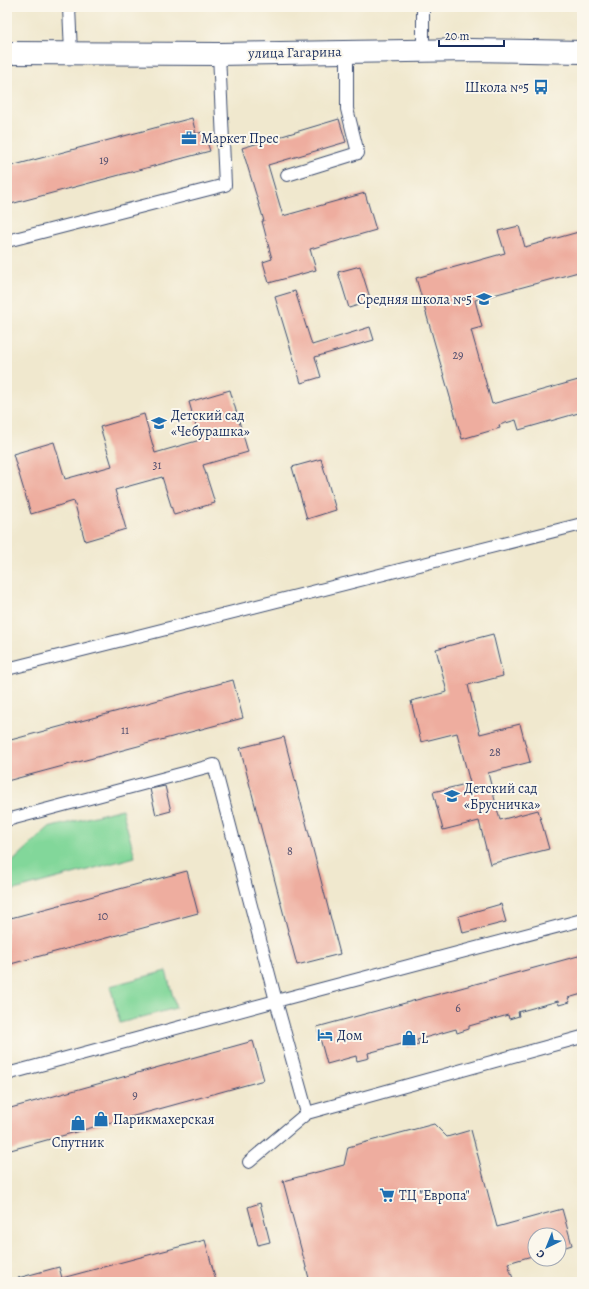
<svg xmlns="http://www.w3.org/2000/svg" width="589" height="1289" font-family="Alegreya,serif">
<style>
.green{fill:#82d79a;stroke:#4e837c}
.building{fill:#eead9f}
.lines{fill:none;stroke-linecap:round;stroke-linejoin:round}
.service-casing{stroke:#3b4b6f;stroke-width:14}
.secondary-casing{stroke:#3b4b6f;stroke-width:24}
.service{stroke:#fff;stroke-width:12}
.secondary{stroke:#fff;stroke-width:22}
.labels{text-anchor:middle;stroke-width:4;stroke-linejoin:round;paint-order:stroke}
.number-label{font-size:12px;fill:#504e6e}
.street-label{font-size:14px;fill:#1b2f5e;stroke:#fbf7ec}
.poi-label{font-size:14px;fill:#1b2f5e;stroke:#fbf7ec;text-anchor:start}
</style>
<rect width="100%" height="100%" fill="#fbf7ec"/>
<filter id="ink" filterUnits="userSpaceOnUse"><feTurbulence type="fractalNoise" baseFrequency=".025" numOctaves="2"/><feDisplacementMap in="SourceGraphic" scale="8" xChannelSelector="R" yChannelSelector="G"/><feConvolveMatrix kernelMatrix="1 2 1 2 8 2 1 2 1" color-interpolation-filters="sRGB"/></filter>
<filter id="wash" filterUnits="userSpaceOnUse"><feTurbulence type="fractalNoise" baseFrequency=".012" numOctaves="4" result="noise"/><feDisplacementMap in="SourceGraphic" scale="16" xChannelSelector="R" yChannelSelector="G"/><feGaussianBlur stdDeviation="0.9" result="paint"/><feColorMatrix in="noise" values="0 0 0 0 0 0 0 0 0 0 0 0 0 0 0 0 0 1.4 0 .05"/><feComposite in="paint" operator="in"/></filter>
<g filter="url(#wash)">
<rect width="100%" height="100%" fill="#f0e8ce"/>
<!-- green -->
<g class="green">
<polygon points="122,809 135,857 7,892 7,867 48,828"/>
<polygon points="166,971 176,1008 120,1023 110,986"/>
</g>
<g id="blocks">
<!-- building -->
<g class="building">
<polygon points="192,118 196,134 202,132 206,139 210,151 7,205 7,167"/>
<polygon points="339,119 346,142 268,165 283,216 365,193 376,230 310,249 316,270 269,283 263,262 272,259 262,221 264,221 242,148"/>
<polygon points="519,226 525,247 582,231 582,271 475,300 482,327 471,330 492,404 582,379 582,412 519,430 516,420 499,425 500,428 462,439 416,278 505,253 498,231"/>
<polygon points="360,266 371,301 349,308 338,272"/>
<polygon points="295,291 312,345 370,327 374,340 315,357 321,377 301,383 275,297"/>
<polygon points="230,390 248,452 203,465 215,503 174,515 162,477 115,490 126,529 85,541 74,501 31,514 13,454 54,442 65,479 112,466 100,427 144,414 155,453 200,440 189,402"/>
<polygon points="321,459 336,510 307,519 292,467"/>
<polygon points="493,634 503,676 468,685 480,734 520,724 530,762 488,773 500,820 538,810 549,849 490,864 479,821 443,830 433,792 470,783 457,733 421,742 411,701 447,692 436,649"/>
<polygon points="233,680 243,718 7,781 7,741"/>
<polygon points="284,737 340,954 297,965 240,748"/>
<polygon points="165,786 171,811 156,815 150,789"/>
<polygon points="187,871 198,913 7,965 7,919"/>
<polygon points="501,904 506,922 463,933 459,916"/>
<polygon points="582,955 582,994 568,998 570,1002 559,1005 558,1001 518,1012 519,1016 509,1019 508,1015 469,1026 469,1029 457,1033 456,1029 417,1040 419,1044 407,1048 405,1043 368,1053 369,1058 357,1061 356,1056 327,1064 317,1027"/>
<polygon points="253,1041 264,1080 7,1151 7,1109"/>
<polygon points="434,1124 447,1137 471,1130 497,1227 562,1209 572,1245 559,1249 559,1235 535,1235 535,1255 508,1263 514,1282 310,1282 283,1181 344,1165 348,1147"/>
<polygon points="260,1203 270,1242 258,1245 248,1207"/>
<polygon points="205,1240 216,1281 212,1282 19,1282 18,1278 59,1267 62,1278"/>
</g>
</g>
</g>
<g filter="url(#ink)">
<use href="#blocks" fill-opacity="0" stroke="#3b4b6f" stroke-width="1"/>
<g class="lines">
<!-- service casing -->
<g class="service-casing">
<g id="service">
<polyline points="69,7 71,53"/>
<polyline points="423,7 423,50"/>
<polyline points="287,175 358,153 347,109 347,52"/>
<polyline points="7,241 225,185 219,54"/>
<polyline points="7,669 582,524"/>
<polyline points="7,820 214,765 276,1001 582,920"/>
<polyline points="7,1074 276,1001 307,1113 582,1037"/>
<polyline points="249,1162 307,1113"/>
</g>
</g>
<!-- secondary casing -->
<g class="secondary-casing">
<polyline id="secondary" points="7,53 219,54 470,50 582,52"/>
</g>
<!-- service -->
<use href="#service" class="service"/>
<!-- secondary -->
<use href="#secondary" class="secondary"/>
</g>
</g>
<!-- icons -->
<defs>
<g id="bus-bare" transform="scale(1.2)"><path d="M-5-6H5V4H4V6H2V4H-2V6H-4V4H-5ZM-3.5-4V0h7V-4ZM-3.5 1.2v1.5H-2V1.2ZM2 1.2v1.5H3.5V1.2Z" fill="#1f6fb2" stroke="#fbf7ec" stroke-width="2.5" paint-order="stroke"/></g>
<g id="office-bare" transform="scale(1.2)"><path d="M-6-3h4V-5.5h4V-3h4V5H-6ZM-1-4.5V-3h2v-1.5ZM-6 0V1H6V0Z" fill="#1f6fb2" stroke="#fbf7ec" stroke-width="2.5" paint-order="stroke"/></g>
<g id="school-bare" transform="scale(1.2)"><path d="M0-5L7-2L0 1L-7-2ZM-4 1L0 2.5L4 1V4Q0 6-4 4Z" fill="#1f6fb2" stroke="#fbf7ec" stroke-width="2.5" paint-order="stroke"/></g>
<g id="hotel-bare" transform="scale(1.2)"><path d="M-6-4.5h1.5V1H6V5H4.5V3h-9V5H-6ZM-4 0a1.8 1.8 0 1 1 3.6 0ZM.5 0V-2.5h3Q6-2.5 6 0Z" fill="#1f6fb2" stroke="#fbf7ec" stroke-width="2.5" paint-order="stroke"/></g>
<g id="shop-bare" transform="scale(1.2)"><path d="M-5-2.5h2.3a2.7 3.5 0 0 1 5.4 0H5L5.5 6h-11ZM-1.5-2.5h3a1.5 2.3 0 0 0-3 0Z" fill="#1f6fb2" stroke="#fbf7ec" stroke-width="2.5" paint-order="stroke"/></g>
<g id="supermarket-bare" transform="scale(1.2)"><path d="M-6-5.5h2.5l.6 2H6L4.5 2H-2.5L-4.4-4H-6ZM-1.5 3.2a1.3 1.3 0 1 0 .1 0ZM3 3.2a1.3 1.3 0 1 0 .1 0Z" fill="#1f6fb2" stroke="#fbf7ec" stroke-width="2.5" paint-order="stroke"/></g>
</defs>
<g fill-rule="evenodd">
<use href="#bus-bare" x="541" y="87"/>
<use href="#office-bare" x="189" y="138"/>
<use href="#school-bare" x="484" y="299"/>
<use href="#school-bare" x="159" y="423"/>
<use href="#school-bare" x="452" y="796"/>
<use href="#hotel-bare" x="325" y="1035"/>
<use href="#shop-bare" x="409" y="1038"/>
<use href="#shop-bare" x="101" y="1119"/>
<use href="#shop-bare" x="78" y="1123"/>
<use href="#supermarket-bare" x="387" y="1195"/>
</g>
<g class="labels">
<!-- number labels -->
<g class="number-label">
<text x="104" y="164">19</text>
<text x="458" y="359">29</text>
<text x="157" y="469">31</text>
<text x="125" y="734">11</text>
<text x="495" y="756">28</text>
<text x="290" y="855">8</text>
<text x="103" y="920">10</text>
<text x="458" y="1012">6</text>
<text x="135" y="1099">9</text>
</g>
<!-- street labels -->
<g class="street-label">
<text transform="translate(295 52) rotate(-1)" y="5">улица Гагарина</text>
</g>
<!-- poi labels -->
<g class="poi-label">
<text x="529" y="92" text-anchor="end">Школа №5</text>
<text x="201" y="143">Маркет Прес</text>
<text x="472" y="304" text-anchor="end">Средняя школа №5</text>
<text x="171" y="420">Детский сад<tspan x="171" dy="16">«Чебурашка»</tspan></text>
<text x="464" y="793">Детский сад<tspan x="464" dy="16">«Брусничка»</tspan></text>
<text x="337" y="1040">Дом</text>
<text x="421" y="1043">L</text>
<text x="113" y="1124">Парикмахерская</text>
<text x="78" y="1147" text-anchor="middle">Спутник</text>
<text x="399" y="1200">ТЦ "Европа"</text>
</g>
</g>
<!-- margin -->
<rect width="589" height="1289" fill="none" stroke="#fbf7ec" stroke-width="24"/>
<!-- north arrow -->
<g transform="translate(547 1247) rotate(223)"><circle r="19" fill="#fbf7ec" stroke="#a1a7b3"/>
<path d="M0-3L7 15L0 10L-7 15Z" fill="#1f6fb2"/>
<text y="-6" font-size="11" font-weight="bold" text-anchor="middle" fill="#1b2f5e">С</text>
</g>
<!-- scale -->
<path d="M439 40v6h65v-6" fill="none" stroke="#1b2f5e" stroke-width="2"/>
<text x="445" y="40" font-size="12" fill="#1b2f5e" stroke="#fbf7ec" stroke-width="3" paint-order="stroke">20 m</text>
</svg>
